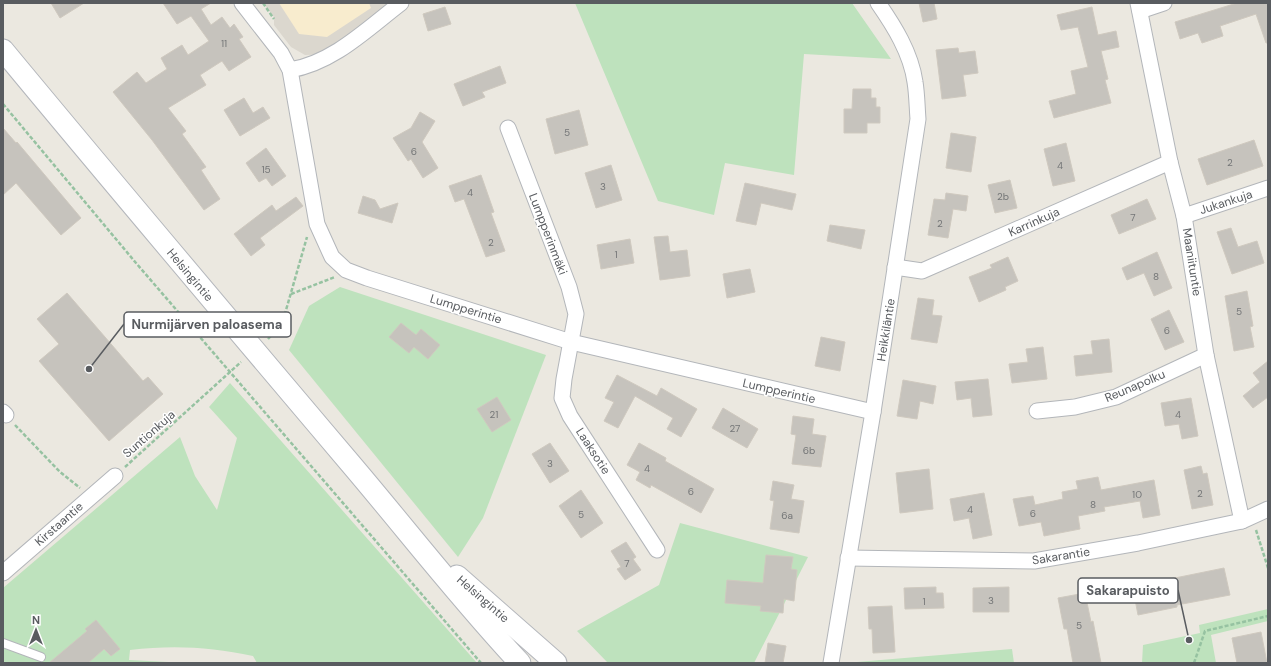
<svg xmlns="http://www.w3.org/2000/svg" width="1271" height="666" font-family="'DM Sans',sans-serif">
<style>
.education{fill:#dbd7ce}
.green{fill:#bee2bd}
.sand{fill:#f8ecce}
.building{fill:#c6c3bd;stroke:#cfc9bf}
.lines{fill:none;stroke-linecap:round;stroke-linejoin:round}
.lane-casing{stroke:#b3b6ba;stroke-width:10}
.street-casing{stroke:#b3b6ba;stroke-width:17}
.secondary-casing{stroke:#b4b7bc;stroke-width:23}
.path{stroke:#96c2a1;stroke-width:2.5;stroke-dasharray:4 2;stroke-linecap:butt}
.lane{stroke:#fff;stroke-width:8}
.street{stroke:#fff;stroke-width:15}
.secondary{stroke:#fff;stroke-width:21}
.labels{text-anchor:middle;stroke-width:3;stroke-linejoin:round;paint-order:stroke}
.number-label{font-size:10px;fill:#747677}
.street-label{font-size:12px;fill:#595c60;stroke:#fff}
.leader{fill:none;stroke:#595c60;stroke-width:1.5}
.callout-dot{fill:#595c60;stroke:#fff;stroke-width:1.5}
.callout{fill:#fff;stroke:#595c60;stroke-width:1.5}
.callout-label{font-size:13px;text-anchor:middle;font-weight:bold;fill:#595c60}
</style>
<rect width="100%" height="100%" fill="#ebe8e0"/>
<!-- education -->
<polygon class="education" points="263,3 401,3 334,54 305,55 291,47 274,25 274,17"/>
<!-- green -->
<g class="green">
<polygon points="575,3 852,3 891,59 804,54 794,175 725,163 714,215 658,201"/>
<polygon points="340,287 546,355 483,518 458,557 289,350 309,306"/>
<path d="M230,383L477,663H257L253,656C211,647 173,645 130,650L129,660L188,663H3V588L180,437L195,476L217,510L237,438L209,407Z"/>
<polygon points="680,523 808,557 754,663 608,663 577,631 659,585"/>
<polygon points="1268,609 1268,621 1211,635 1216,663 1142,663 1143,645 1200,633 1199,625"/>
<polygon points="1012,649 1014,663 845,663"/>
</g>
<!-- sand -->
<polygon class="sand" points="279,3 369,3 371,8 327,37 299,34"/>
<!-- building -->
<g class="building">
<polygon points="51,3 84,3 60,18"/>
<polygon points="163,3 211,3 201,9 211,25 222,17 230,28 234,24 243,37 239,39 251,57 229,71 222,61 200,75 206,85 168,108 186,131 182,134 206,167 201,170 220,199 204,210 152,140 113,92 137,72 146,83 167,69 161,58 182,45 188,55 209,41 191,16 177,24"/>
<polygon points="919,3 934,3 937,19 923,22"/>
<polygon points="1237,3 1268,3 1268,43 1266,43 1256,14 1220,26 1223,36 1202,43 1198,33 1180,39 1175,22"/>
<polygon points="445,7 451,24 428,31 423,14"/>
<polygon points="1092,7 1098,35 1116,31 1119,47 1101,51 1108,79 1105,80 1111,103 1054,118 1049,101 1076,94 1071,71 1088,67 1078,27 1061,30 1057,15"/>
<polygon points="958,48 959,53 975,51 978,73 963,75 966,96 942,99 936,50"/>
<polygon points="500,66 506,83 482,92 485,97 463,106 454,84"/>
<polygon points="853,89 871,89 871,98 876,98 876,107 880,107 880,123 867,123 867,133 844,133 844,109 852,109"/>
<polygon points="244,98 253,113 263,107 270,118 240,136 224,110"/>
<polygon points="579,110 588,145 555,154 546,119"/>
<polygon points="420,112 435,121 422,142 438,168 423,178 411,159 408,161 393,138 411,128"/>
<polygon points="3,128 16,143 17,142 81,218 61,235 16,183 3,195"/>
<polygon points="951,133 976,137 971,172 946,168"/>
<polygon points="1254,140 1263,166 1207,185 1198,159"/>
<polygon points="1066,143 1075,181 1053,186 1044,149"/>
<polygon points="266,148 286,176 272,186 266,178 259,182 246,163"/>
<polygon points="611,165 622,200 596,208 585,173"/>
<polygon points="481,175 494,212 491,213 505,251 486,257 464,199 455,202 449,186"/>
<polygon points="1010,180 1017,208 995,213 988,185"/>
<polygon points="745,183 796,194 792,210 761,203 756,225 736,221"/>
<polygon points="946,193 968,196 966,211 953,209 948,238 928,235 934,199 945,200"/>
<polygon points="363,196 375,200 380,209 398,203 392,223 358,213"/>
<polygon points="296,197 303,206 260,238 265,245 251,256 234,234 272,205 276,211"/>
<polygon points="1147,199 1156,219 1119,234 1111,215"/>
<polygon points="830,225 865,230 861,249 827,241"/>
<polygon points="1231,228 1238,247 1257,241 1264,263 1232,274 1217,232"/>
<polygon points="668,236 670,252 687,250 690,276 660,280 654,237"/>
<polygon points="630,239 634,263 601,269 597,245"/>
<polygon points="1157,252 1172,288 1154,296 1144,273 1127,280 1122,268"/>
<polygon points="1008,257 1018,281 1005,287 1006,290 979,302 969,277 992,268 990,265"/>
<polygon points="750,269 755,292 727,298 723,274"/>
<polygon points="1247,291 1253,326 1250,327 1254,347 1234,351 1225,296"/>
<polygon points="67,293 143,381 148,377 163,394 109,441 39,361 59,344 37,319"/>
<polygon points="918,298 934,300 932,315 942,316 937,343 911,339"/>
<polygon points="1169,310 1184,342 1165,350 1151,319"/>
<polygon points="401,323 416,335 421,329 440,345 428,359 414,347 409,353 389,337"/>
<polygon points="821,337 845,342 840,371 815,366"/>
<polygon points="1109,339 1112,372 1076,376 1074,356 1093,354 1091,341"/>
<polygon points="1043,347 1047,379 1012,383 1009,364 1028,362 1026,349"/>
<polygon points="1268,361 1268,397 1253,408 1243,396 1260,382 1253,373"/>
<polygon points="617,375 657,396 661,388 697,409 681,437 667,429 673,418 635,396 618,428 604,421 614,402 605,398"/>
<polygon points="988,379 992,415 973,417 971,398 957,400 955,382"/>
<polygon points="903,380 936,386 933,404 920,401 917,419 897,416"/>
<polygon points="497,397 511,420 492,432 477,409"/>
<polygon points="1191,398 1198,436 1182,439 1179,424 1165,426 1161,403"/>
<polygon points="723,408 758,429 747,448 712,428"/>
<polygon points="793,416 814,419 812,434 826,436 821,467 792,464 796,435 791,434"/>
<polygon points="550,443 569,471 550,483 532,454"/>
<polygon points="639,443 666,458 665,461 714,489 701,513 651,485 650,488 636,480 640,472 627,465"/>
<polygon points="1201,466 1203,474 1207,473 1213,505 1192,509 1184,470"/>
<polygon points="929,469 933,509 900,513 896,473"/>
<polygon points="1098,477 1101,490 1154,480 1160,515 1143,518 1140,501 1104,507 1105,511 1078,516 1080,529 1044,536 1041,522 1019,526 1013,499 1033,496 1035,505 1063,499 1062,492 1078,489 1076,481"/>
<polygon points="773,481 794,485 791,499 804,501 799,533 770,529 774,501 770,500"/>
<polygon points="581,490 603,523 581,538 559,506"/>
<polygon points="984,493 992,535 973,539 969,518 954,521 950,499"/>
<polygon points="626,542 636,557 633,559 641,570 625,580 617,569 621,567 611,551"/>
<polygon points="766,555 793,557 791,569 797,570 794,601 784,599 783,613 760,611 761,606 725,603 727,580 763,583"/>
<polygon points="1224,568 1230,595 1177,605 1177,607 1138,615 1133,589 1170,581 1170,579"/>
<polygon points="936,587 936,593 943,593 944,608 905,609 904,588"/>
<polygon points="1009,587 1009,612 973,612 973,588"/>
<polygon points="1085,593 1091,622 1093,621 1101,663 1073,663 1067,629 1064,629 1058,598"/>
<polygon points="892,606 895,652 873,653 872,629 869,629 868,607"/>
<polygon points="96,620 120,649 111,656 104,649 88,663 49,663 87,631 85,629"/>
<polygon points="1261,632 1267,663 1237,663 1232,638"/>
<polygon points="768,643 786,646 783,663 765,663"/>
</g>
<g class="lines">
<!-- lane casing -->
<g class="lane-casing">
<polyline id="lane" points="3,643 41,657"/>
</g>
<!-- street casing -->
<g class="street-casing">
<g id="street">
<polyline points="242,3 281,53 290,70 317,224 332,257 346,270 367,278 571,342 873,412"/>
<polyline points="1138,3 1170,162 1184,216 1206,355 1242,521"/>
<polyline points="1140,11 1164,3"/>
<path d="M290,70C333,63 367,29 401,3"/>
<polyline points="508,128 569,287 576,314 564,379 562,398 570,416 657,550"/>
<polyline points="1184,216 1268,188"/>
<polyline points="895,267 922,271 1170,162"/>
<polyline points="1037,411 1075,407 1116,397 1206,355"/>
<polyline points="3,412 6,415"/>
<polyline points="848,558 1034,561 1138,543 1242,521 1268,509"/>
<polyline points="3,573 115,476"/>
<path d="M831,663L873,412L918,119C917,107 917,94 915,82C911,53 894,26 878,3"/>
</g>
</g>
<!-- secondary casing -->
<g class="secondary-casing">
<g id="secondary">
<path d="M3,50C118,189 234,326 350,463C407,530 460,599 520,663"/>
<polyline points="457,576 556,663"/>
</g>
</g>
<!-- path -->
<g class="path">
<polyline points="263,3 274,19"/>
<polyline points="3,104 136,263 481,663"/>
<polyline points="291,294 335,277"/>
<polyline points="268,339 282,324 307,237"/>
<polyline points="15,425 60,472 80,488"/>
<polyline points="125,467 241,362"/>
<polyline points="1256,530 1268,568"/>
<polyline points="1194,663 1205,631 1268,616"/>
</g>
<!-- lane -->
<use href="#lane" class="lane"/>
<!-- street -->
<use href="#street" class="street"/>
<!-- secondary -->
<use href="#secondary" class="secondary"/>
</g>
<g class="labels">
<!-- number labels -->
<g class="number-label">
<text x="224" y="47">11</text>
<text x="567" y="136">5</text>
<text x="414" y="155">6</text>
<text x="1230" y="166">2</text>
<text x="1060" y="169">4</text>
<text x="266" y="173">15</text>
<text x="603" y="190">3</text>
<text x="470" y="196">4</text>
<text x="1003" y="200">2b</text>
<text x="1133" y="221">7</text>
<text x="940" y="227">2</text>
<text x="491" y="246">2</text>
<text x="616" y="258">1</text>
<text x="1156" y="280">8</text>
<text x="1239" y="315">5</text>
<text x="1167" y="334">6</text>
<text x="494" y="418">21</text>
<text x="1178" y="418">4</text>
<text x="735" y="432">27</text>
<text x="809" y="454">6b</text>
<text x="550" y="467">3</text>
<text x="647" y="472">4</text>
<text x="691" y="495">6</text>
<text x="1200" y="497">2</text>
<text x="1137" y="498">10</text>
<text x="1093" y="508">8</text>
<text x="970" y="513">4</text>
<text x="1033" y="517">6</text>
<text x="581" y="518">5</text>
<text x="787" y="519">6a</text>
<text x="627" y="567">7</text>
<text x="991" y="604">3</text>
<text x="924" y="605">1</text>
<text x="1079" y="629">5</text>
</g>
<!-- street labels -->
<g class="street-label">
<text transform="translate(1226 202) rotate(-18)" y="4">Jukankuja</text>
<text transform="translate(1034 222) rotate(-24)" y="4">Karrinkuja</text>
<text transform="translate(548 234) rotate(69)" y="4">Lumpperinmäki</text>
<text transform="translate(1192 262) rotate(81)" y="4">Maaniituntie</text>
<text transform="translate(190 275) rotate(50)" y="4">Helsingintie</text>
<text transform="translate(466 309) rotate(17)" y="4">Lumpperintie</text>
<text transform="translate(886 330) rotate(-81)" y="4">Heikkiläntie</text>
<text transform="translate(1135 386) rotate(-23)" y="4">Reunapolku</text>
<text transform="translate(779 391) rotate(13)" y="4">Lumpperintie</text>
<text transform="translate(149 434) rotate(-41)" y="4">Suntionkuja</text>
<text transform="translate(593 451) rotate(57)" y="4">Laaksotie</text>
<text transform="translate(59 524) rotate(-41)" y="4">Kirstaantie</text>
<text transform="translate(1061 556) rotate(-9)" y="4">Sakarantie</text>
<text transform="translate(483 599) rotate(41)" y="4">Helsingintie</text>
</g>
</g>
<!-- callouts -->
<path class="leader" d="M89 369L124 324M1189 640L1178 590"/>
<g class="callout-dot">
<circle cx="89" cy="369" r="4"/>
<circle cx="1189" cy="640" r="4"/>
</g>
<g class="callout">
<rect x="124" y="312" width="167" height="25" rx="4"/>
<rect x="1078" y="578" width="100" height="25" rx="4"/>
</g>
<g class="callout-label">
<text x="207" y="329">Nurmijärven paloasema</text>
<text x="1128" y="595">Sakarapuisto</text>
</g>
<!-- border -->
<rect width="1271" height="666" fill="none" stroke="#595c60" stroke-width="8"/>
<!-- north arrow -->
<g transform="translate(36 630)" stroke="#ffffff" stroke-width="3" paint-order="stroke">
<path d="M0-3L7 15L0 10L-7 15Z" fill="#595c60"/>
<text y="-6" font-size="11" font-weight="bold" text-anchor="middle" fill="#595c60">N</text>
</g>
</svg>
